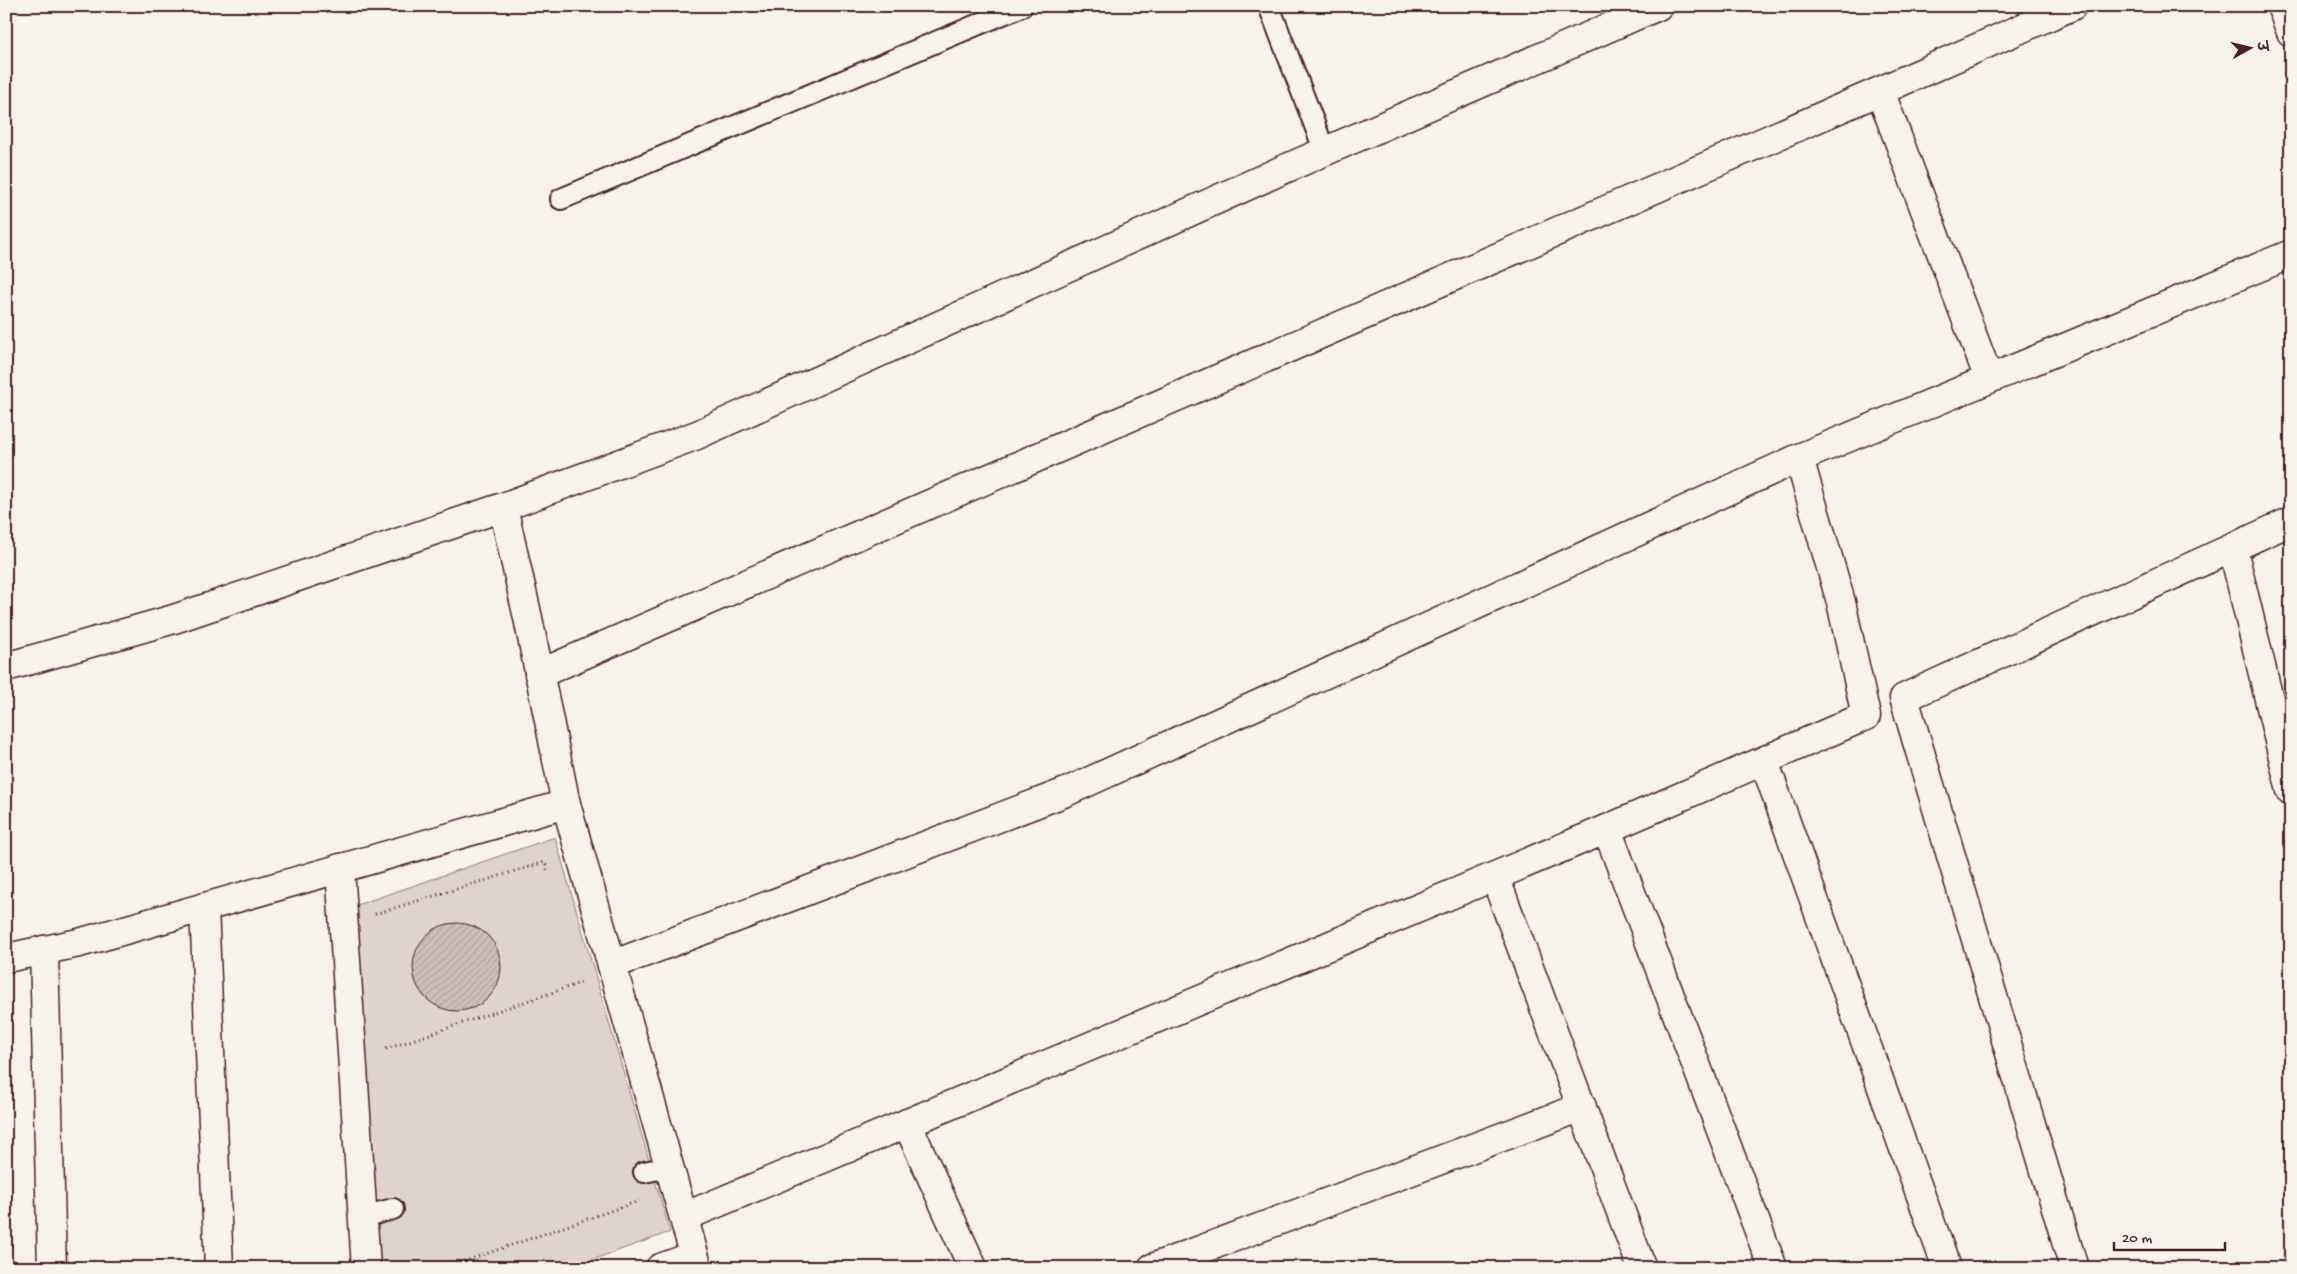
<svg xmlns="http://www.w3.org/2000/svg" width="2297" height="1274" font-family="'Gochi Hand','Playpen Sans Deva',sans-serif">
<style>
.park{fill:#ded4cc;stroke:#947a7c}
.building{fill:url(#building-hatch);stroke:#4a1f2b}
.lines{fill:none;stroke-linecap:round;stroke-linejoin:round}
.lane-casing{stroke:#4a1f2b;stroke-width:24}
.street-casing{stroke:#4a1f2b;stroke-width:31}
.secondary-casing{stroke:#4a1f2b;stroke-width:31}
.primary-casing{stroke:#4a1f2b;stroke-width:31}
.path{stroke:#4a1f2b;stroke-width:3;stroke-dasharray:1 4;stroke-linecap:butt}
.lane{stroke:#f7f3e8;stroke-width:20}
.street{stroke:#f7f3e8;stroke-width:28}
.secondary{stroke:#f7f3e8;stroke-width:28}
.primary{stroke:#f7f3e8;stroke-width:28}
</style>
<defs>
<pattern id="building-hatch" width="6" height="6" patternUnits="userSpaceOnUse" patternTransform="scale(1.25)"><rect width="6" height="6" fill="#ccbfb9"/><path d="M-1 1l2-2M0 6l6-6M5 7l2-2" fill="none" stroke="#b1a49f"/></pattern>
</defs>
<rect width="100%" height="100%" fill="#f7f3e8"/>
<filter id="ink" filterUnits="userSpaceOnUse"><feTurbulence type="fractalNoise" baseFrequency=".02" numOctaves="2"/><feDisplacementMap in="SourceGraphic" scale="10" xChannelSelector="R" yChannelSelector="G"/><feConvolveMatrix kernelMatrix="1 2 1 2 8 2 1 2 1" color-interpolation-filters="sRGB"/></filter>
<g filter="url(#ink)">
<!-- park -->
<polygon class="park" points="555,837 670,1232 570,1268 379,1268 354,906"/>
<!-- building -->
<circle class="building" cx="457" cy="967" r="44"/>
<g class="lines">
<!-- lane casing -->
<g class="lane-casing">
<g id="lane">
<polyline points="1269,6 1325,152"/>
<polyline points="561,199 1022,6"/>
<polyline points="644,1172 669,1167"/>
<polyline points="363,1217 393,1209"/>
</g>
</g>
<!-- street casing -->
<g class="street-casing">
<g id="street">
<polyline points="2281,6 2291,32"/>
<polyline points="1989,379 1880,91 2072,6"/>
<polyline points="1799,458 2291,254"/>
<polyline points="2233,549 2291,791"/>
<polyline points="539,674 1880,91"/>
<polyline points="1764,761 1947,1268"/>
<polyline points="1607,829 1773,1268"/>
<polyline points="340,868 366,1268"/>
<polyline points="1495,877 1642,1268"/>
<polyline points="204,907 219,1268"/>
<polyline points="44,950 52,1268"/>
<polyline points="6,958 79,943 566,804"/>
<polyline points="612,965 1066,792 1799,458 1841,602 1866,716 1607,829 684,1217"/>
<polyline points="907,1123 973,1268"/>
<polyline points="660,1268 694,1256"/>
<polyline points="1152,1268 1582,1107"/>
<polyline points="2074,1268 1904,698 2291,521"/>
</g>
</g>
<!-- secondary casing -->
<g class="secondary-casing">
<polyline id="secondary" points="503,507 528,618 566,804 698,1268"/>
</g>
<!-- primary casing -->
<g class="primary-casing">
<polyline id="primary" points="6,667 174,619 503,507 697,435 1280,171 1658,6"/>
</g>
<!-- path -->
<g class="path">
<polyline points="375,914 545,862 548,873"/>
<polyline points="386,1049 583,982"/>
<polyline points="445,1268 639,1201"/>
</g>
<!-- lane -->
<use href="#lane" class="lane"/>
<!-- street -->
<use href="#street" class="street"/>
<!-- secondary -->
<use href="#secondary" class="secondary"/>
<!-- primary -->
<use href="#primary" class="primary"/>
</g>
</g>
<!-- margin -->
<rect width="2297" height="1274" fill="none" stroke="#f7f3e8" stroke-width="25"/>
<rect x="12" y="12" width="2272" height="1249" fill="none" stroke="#4a1f2b" stroke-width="2" filter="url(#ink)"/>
<!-- north arrow -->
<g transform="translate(2250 48) rotate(82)" stroke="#f7f3e8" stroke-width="4" paint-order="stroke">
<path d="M0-4L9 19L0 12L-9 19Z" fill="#4a1f2b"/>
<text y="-8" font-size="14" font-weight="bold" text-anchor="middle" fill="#4a1f2b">उ</text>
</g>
<!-- scale -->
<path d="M2114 1242v8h111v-8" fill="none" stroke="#4a1f2b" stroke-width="2.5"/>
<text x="2122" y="1242" font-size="15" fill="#4a1f2b" stroke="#f7f3e8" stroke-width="4" paint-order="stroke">20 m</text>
</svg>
